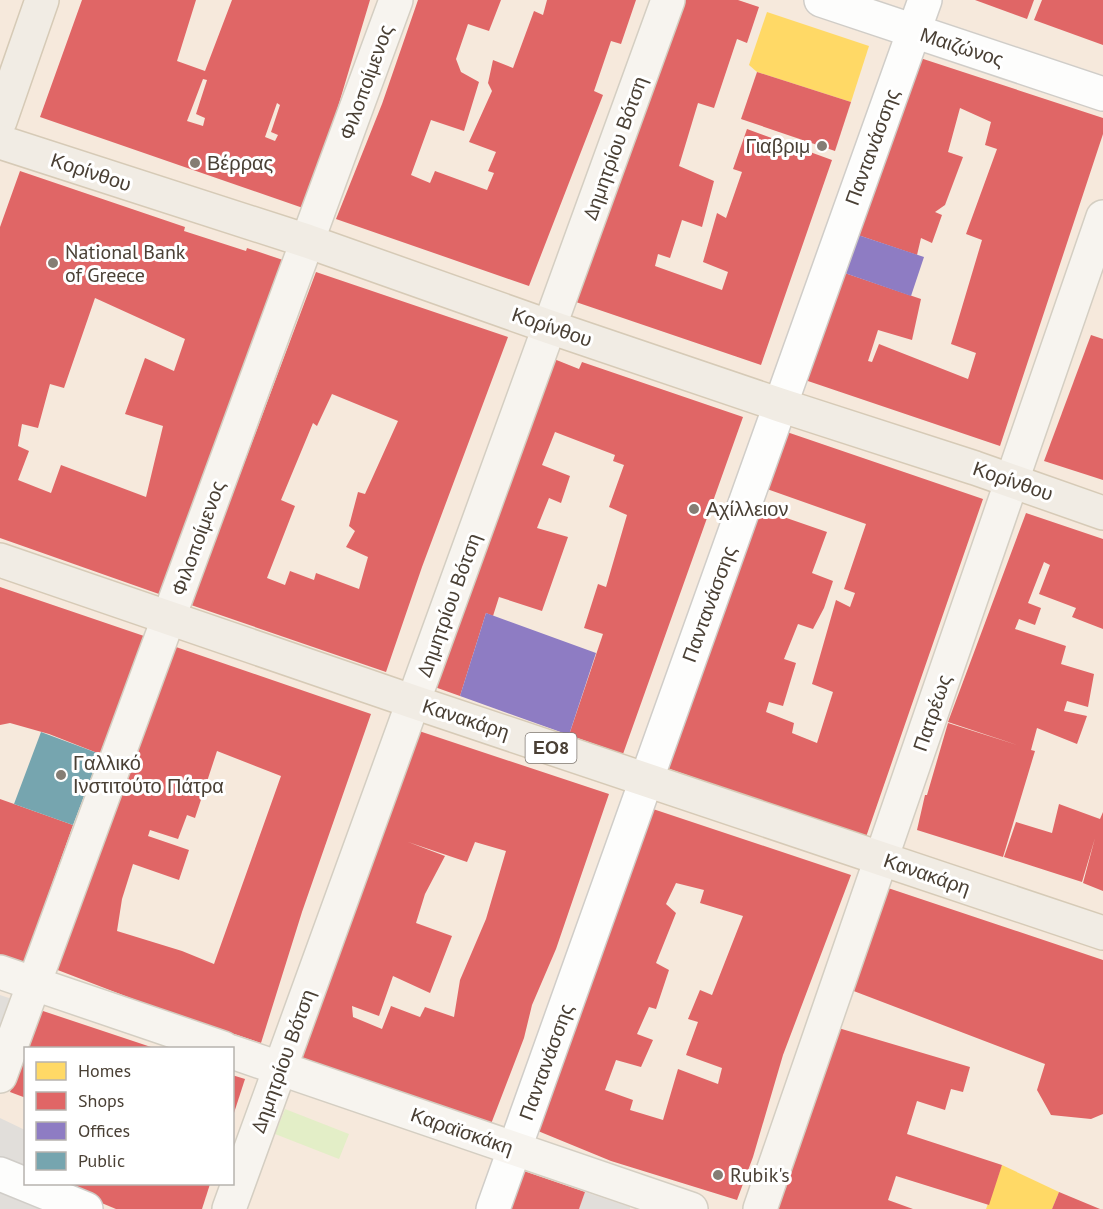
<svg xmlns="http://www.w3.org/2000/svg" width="1103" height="1209" font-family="'PT Sans',sans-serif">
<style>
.commercial{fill:#f6e9dc;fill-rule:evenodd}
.green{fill:#e3eec7}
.parking{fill:#e1deda}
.homes{fill:#ffd966}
.shops{fill:#e06666;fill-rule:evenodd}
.offices{fill:#8e7cc3}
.public{fill:#76a5af}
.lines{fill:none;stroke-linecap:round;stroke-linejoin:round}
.street-casing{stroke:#d0cdc8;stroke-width:36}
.secondary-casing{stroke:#d4cec2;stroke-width:36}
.primary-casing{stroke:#d6cab6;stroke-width:36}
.street{stroke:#fdfdfc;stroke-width:33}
.secondary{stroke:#f7f4ef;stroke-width:33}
.primary{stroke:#f1ece4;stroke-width:33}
.poi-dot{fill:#857d74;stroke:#fff;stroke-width:2}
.labels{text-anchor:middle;stroke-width:6;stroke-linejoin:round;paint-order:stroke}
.shield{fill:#fff;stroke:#807972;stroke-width:1.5}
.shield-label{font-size:18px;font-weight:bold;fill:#4a4035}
.street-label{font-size:20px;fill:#4a4035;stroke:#fff}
.poi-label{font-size:20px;fill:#4a4035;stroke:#fff;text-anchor:start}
</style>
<rect width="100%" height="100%" fill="#f2efea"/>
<!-- commercial -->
<path class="commercial" d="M0,0H1103V1209H86L0,1174ZM26,1048H232V1184H26Z"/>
<!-- green -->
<polygon class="green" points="285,1109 349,1134 339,1159 275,1134"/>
<!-- parking -->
<g class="parking">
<polygon points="0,995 15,1000 0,1042"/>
<polygon points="0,1118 25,1130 25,1168 0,1160"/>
<polygon points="585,1192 630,1207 630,1209 579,1209"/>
<polygon points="0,1193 39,1209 0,1209"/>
</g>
<!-- homes -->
<g class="homes">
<polygon points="767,12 869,46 851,102 757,72 749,65"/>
<polygon points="1002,1165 1059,1192 1052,1209 986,1209"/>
</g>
<!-- shops -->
<g class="shops">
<path d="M82,0H196L177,61L205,71L232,0H370L325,150L303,208L40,117ZM203,79L207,80L196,114L205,118L203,126L187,121ZM277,103L280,105L271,132L278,135L275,141L265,137Z"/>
<polygon points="418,0 501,0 489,31 468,24 456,59 461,72 479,82 464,131 431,120 411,175 430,183 435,171 487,190 494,173 488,171 496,152 469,142 492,91 488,83 493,60 513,68 534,11 543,15 547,0 636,0 621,44 611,41 594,91 603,95 529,286 336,219 382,104"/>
<polygon points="683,0 738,0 759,7 747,43 737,39 714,108 698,103 679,166 714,181 702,227 682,220 670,258 658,254 655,266 722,290 728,272 703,262 717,213 726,218 742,172 733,169 747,129 832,160 761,365 570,300 654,88"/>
<polygon points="975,0 1034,0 1027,19"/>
<polygon points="1042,0 1103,0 1103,45 1034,20"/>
<polygon points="908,54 1103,118 1103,134 1000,446 799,378 836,270 921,299 912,340 878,330 868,361 872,362 879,344 968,379 976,353 951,344 982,240 966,234 997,149 985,145 991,122 960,108 948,152 963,157 945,205 935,212 942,215 932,243 921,238 917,255 849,232"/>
<polygon points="757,72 851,102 835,151 741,119"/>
<path d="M20,171L185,227L184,231L246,251L247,248L283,260L159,594L0,538V227ZM95,298L185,339L174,371L145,358L125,414L163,426L146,497L61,465L51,493L18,480L29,451L18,446L22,424L38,428L50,384L64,388Z"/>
<path d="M316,272L508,337L422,567L386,672L191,605ZM332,394L398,421L365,494L358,492L349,526L355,531L346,547L368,557L359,589L316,573L314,580L290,571L285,585L267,578L295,506L281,500L313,423L317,426Z"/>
<polygon points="1091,335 1103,339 1103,480 1044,461"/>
<polygon points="549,357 579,369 582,362 743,417 623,754 569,735 603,634 584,628 598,584 606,587 627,515 609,507 624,465 613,461 615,455 555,432 542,465 570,476 561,503 549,498 537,528 568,537 542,611 499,597 493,616 486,613 460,696 429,685"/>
<polygon points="781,430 983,499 866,837 664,767 755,507 827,532 812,573 833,581 824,608 813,629 798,624 784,659 796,663 783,706 769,702 766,712 794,723 792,733 817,743 833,692 812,684 836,600 850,607 855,593 844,589 866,524 761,487"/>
<polygon points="1026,513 1103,539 1103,629 1072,617 1076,608 1039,594 1050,565 1044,562 1028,603 1041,608 1035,625 1019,619 1015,629 1066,646 1061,664 1094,674 1088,707 1067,701 1064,711 1087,716 1077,744 1037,728 1031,750 1035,751 1003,857 917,830 925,795 927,795 948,723 1020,746 948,722"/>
<polygon points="0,587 144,636 100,754 49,734 10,723 0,725"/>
<path d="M176,647L371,714L302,912L261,1043L154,1007L55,969ZM217,751L281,776L214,964L182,951L117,931L122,899L133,864L179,880L189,850L148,836L150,830L178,839L187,815L195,818Z"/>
<path d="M410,728L609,794L556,949L532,1005L524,1038L491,1124L289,1053ZM408,842L467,862L475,842L506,851L486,919L460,980L454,1017L425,1007L420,1017L391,1006L382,1029L353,1017L352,1006L379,1016L393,976L430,993L452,936L416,923L425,894L445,856Z"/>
<polygon points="0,799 73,825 23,965 0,956"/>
<polygon points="1059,804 1100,819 1103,812 1103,891 1083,883 1095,838 1082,882 1004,857 1016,822 1052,833"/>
<path d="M650,808L851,875L783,1055L753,1157L737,1200L611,1161L538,1131ZM676,883L704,890L700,903L743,916L712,995L700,990L688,1019L698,1022L686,1055L722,1068L718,1084L678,1069L663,1120L630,1110L633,1100L605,1090L616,1060L641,1067L653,1040L637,1034L649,1007L656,1009L669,970L656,963L676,913L666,904Z"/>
<polygon points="888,888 1103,960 1103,1114 1091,1119 1051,1115 1037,1090 1045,1064 851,990"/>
<polygon points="40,1010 154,1048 26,1048"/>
<polygon points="835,1027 970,1067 963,1092 951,1089 945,1110 917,1101 907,1134 1002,1165 989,1205 896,1176 888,1200 913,1209 775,1209"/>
<polygon points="25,1050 26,1050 26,1098 10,1092"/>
<polygon points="232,1075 245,1079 233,1116 232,1116"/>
<polygon points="515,1168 585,1192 579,1209 501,1209"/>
<polygon points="56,1184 210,1184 202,1209 116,1209"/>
<polygon points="1059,1192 1100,1209 1052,1209"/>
</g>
<!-- offices -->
<g class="offices">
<polygon points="849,232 924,257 911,296 836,270"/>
<polygon points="486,613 596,653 569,735 460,696"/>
</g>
<!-- public -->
<polygon class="public" points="41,732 100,754 73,825 14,804"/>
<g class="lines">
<!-- street casing -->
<g class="street-casing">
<g id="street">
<polyline points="821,0 1103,94"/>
<polyline points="0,1174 86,1209"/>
<polyline points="493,1209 925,0"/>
</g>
</g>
<!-- secondary casing -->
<g class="secondary-casing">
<g id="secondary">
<polyline points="0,972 223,1048"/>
<polyline points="232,1052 691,1209"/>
<polyline points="0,1076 396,0"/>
<polyline points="229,1209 668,0"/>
<polyline points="760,1209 1103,217"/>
</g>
</g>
<!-- primary casing -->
<g class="primary-casing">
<g id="primary">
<polyline points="0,121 42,0"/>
<polyline points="0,142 307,241 550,327 780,405 975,468 1103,513"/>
<polyline points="0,560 414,702 1103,933"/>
</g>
</g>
<!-- street -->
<use href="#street" class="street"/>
<!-- secondary -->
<use href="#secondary" class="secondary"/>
<!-- primary -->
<use href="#primary" class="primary"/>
</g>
<!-- markers -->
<g class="poi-dot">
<circle cx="822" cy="146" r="6"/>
<circle cx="195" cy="163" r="6"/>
<circle cx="53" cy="263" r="6"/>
<circle cx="694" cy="509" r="6"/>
<circle cx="61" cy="775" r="6"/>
<circle cx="718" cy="1175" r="6"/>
</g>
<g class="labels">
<!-- shield labels -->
<rect class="shield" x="525.5" y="733" width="51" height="30" rx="4.5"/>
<g class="shield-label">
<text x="551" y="754">ΕΟ8</text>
</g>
<!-- street labels -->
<g class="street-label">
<text transform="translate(962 47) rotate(18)" y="7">Μαιζώνος</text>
<text transform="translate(366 82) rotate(-70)" y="7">Φιλοποίμενος</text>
<text transform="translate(872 147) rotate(-70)" y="7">Παντανάσσης</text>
<text transform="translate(615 148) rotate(-70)" y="7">Δημητρίου Βότση</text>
<text transform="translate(91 172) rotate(18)" y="7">Κορίνθου</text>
<text transform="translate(552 327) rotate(19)" y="7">Κορίνθου</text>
<text transform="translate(1013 481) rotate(19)" y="7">Κορίνθου</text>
<text transform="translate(198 538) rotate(-70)" y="7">Φιλοποίμενος</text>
<text transform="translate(709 604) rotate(-70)" y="7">Παντανάσσης</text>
<text transform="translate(449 605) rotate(-70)" y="7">Δημητρίου Βότση</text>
<text transform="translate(932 713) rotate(-71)" y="7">Πατρέως</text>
<text transform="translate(466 719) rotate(18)" y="7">Κανακάρη</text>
<text transform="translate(927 874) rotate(19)" y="7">Κανακάρη</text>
<text transform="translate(283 1061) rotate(-70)" y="7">Δημητρίου Βότση</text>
<text transform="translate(546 1062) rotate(-70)" y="7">Παντανάσσης</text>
<text transform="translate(462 1131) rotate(19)" y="7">Καραϊσκάκη</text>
</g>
<!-- poi labels -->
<g class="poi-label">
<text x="810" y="153" text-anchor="end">Γιαβριμ</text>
<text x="207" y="170">Βέρρας</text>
<text x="65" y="259">National Bank<tspan x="65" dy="23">of Greece</tspan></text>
<text x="706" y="516">Αχίλλειον</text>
<text x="73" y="770">Γαλλικό<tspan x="73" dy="23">Ινστιτούτο Πάτρα</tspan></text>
<text x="730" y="1182">Rubik's</text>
</g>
</g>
<!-- legend -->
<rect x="24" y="1047" width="210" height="138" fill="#ffffff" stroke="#b7b3ae" stroke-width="1.5"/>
<rect x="36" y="1062" width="30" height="18" fill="#ffd966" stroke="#b7b3ae" stroke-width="1.5"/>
<text x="78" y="1077" font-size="18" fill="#4a4035">Homes</text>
<rect x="36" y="1092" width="30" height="18" fill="#e06666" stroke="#b7b3ae" stroke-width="1.5"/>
<text x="78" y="1107" font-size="18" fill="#4a4035">Shops</text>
<rect x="36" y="1122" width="30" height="18" fill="#8e7cc3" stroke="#b7b3ae" stroke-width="1.5"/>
<text x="78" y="1137" font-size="18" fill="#4a4035">Offices</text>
<rect x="36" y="1152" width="30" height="18" fill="#76a5af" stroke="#b7b3ae" stroke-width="1.5"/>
<text x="78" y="1167" font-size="18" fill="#4a4035">Public</text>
</svg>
